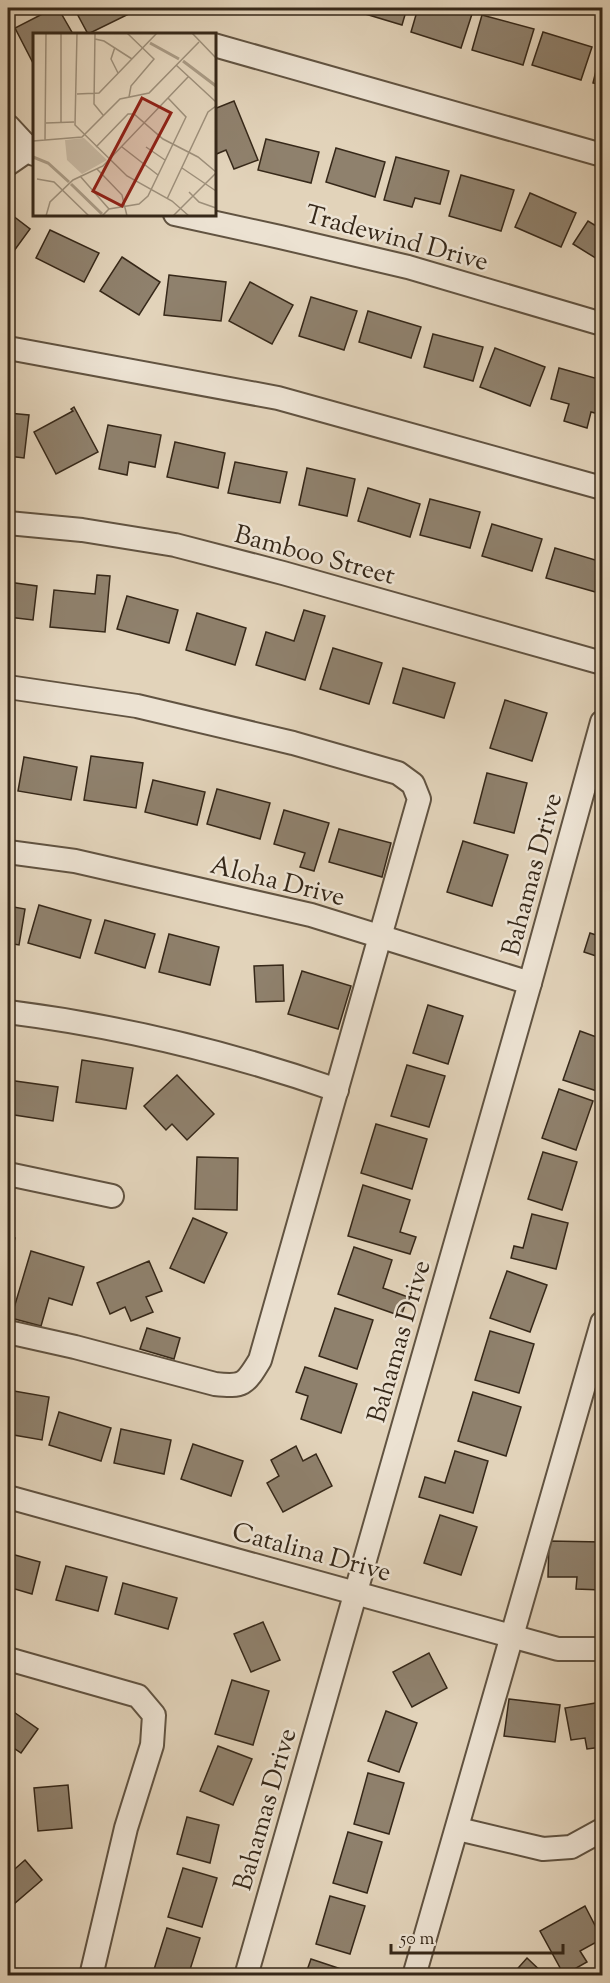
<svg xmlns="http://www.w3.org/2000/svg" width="610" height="1983" font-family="'Sorts Mill Goudy',serif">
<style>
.building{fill:#8f816d;stroke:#362819;stroke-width:1.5}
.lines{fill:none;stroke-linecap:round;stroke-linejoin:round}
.minor-casing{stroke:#615341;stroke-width:26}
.minor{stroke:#ece2d2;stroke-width:22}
.labels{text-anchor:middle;stroke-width:5;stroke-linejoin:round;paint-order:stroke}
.street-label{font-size:26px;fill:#362819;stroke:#ece2d2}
.inset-river{fill:none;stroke:#a89983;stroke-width:3}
.inset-road{fill:none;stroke:#9d8f7a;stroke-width:1.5}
.view{fill:#8f2418;fill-opacity:0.15;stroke:#8f2418;stroke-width:3}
.inset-edge{fill:none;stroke:#362819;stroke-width:3}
</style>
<rect width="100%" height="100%" fill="#e2d3ba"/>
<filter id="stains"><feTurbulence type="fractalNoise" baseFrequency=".00333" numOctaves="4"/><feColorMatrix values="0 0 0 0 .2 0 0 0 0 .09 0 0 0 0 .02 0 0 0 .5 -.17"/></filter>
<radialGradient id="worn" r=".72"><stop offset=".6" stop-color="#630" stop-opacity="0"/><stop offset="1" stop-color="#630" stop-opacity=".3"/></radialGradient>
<!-- building -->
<g class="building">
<polygon points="54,8 58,8 73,34 34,34 34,65 15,28"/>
<polygon points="74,8 133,8 135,11 88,34"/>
<polygon points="353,8 407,8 402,25 352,10"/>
<polygon points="418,8 452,8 472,14 461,48 411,32"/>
<polygon points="482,15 534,29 523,65 472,50"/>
<polygon points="543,32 592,47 581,80 532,65"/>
<polygon points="602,47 602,85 593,83"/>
<polygon points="234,101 258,160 234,169 226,150 214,155 214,109"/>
<polygon points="266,139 319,152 311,183 258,170"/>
<polygon points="336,148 385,162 375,197 326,182"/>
<polygon points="396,157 449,171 440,204 415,198 412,207 384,200"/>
<polygon points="461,175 514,190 501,231 449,216"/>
<polygon points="530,193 576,213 561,247 515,227"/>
<polygon points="8,212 30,229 11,255 8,253"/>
<polygon points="602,216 602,262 573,244 588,221 596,226"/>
<polygon points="50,230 99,253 84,282 36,258"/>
<polygon points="122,257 160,282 139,315 100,291"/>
<polygon points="169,275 226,282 221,321 164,315"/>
<polygon points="250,282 293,305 272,344 229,321"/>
<polygon points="311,297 357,311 344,350 299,336"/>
<polygon points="368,311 421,327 411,358 359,342"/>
<polygon points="433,334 483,347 473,381 424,367"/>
<polygon points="495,348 545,367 530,406 480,387"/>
<polygon points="559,368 602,380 602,400 599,414 591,412 587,428 564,421 569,404 551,399"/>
<polygon points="74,407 98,452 56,474 34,432 73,411 71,409"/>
<polygon points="8,413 29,415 24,458 8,456"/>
<polygon points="108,425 161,435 155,467 129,462 127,475 99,469"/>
<polygon points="175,442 225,453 218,488 167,477"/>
<polygon points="235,462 287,472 280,503 228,493"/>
<polygon points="307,468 355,479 347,516 299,505"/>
<polygon points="368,488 420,504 410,537 358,521"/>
<polygon points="430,499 480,512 470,548 420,535"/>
<polygon points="492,524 542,539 532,571 482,556"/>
<polygon points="555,548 602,562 602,580 599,593 546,578"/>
<polygon points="97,575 110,576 105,632 50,627 54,590 95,594"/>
<polygon points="8,582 37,586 33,620 8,617"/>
<polygon points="127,596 178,610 169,643 117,629"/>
<polygon points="304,610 325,616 305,680 256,665 266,632 294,641"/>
<polygon points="197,613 246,628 235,665 186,650"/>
<polygon points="333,648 382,663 369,704 320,689"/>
<polygon points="403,668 455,683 444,718 393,703"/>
<polygon points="505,700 547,713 532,761 490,748"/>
<polygon points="91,756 143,763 136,808 84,800"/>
<polygon points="24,757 77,767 71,800 18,791"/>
<polygon points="487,773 527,783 514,833 474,823"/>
<polygon points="153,780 205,792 197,825 145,812"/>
<polygon points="217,789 270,803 260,839 207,824"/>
<polygon points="284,810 329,823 314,871 300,867 305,853 274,844"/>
<polygon points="339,829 391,843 382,877 329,862"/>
<polygon points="463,841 508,855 492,906 447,892"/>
<polygon points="39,905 91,920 80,958 28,943"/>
<polygon points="8,906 25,909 19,945 8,943"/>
<polygon points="105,920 155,934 145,968 95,953"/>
<polygon points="590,933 602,937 602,958 584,952"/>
<polygon points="169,934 219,947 210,985 159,972"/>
<polygon points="283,965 284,1001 256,1002 254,966"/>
<polygon points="302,971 351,986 338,1029 288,1014"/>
<polygon points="428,1005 463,1016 448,1064 413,1053"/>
<polygon points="580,1031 602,1039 602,1085 600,1092 563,1080"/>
<polygon points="82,1060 133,1068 126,1109 76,1102"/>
<polygon points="407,1065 445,1076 429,1127 391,1116"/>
<polygon points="177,1075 214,1114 187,1140 172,1124 166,1130 144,1106"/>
<polygon points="8,1080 58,1087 53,1121 8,1114"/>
<polygon points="559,1089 593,1101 576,1150 542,1138"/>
<polygon points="376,1124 427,1139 412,1189 361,1173"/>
<polygon points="543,1152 577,1162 562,1210 528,1199"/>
<polygon points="197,1157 238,1158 237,1210 195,1209"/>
<polygon points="363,1185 410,1200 400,1232 416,1237 410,1254 348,1236"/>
<polygon points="532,1214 568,1223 556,1269 511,1258 514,1246 523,1248"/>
<polygon points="193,1218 227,1233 204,1283 170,1268"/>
<polygon points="8,1236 15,1238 8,1264"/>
<polygon points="354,1247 392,1260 383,1288 408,1297 401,1316 338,1294"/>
<polygon points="31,1251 84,1267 72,1305 49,1298 41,1326 11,1318"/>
<polygon points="149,1261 162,1291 146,1297 153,1312 131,1321 125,1307 110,1314 97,1283"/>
<polygon points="507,1271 547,1285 530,1332 490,1318"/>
<polygon points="335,1308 373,1320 357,1369 319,1356"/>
<polygon points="147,1328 180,1338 174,1359 140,1349"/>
<polygon points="490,1331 534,1344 519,1393 475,1380"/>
<polygon points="305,1367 357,1384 341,1433 301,1419 308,1396 296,1392"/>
<polygon points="8,1390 49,1397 42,1440 8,1434"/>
<polygon points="473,1392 521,1407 506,1456 458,1441"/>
<polygon points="59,1412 111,1428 101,1461 49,1445"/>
<polygon points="121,1429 171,1440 164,1474 114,1463"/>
<polygon points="193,1444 243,1461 231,1496 181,1479"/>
<polygon points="296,1446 303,1461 316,1454 332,1486 283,1512 267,1483 279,1476 271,1460"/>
<polygon points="455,1451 488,1461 473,1513 419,1497 425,1477 445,1483"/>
<polygon points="440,1515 477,1527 461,1575 424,1563"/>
<polygon points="549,1541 602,1542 602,1590 576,1589 577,1577 548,1577"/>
<polygon points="8,1553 40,1562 32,1594 8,1587"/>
<polygon points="66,1566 107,1577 98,1611 56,1600"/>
<polygon points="123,1583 177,1598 168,1629 115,1614"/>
<polygon points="263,1622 280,1660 251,1672 234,1634"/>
<polygon points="429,1653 447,1688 412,1707 393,1672"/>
<polygon points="232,1680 269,1691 253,1745 215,1734"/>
<polygon points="509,1699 560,1705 555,1742 504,1736"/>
<polygon points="602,1702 602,1747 587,1749 585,1738 571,1740 565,1708"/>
<polygon points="8,1708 38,1729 21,1753 8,1744"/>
<polygon points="386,1711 417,1723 399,1772 368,1761"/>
<polygon points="218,1746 252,1759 233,1805 200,1791"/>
<polygon points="368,1773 404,1783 389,1834 354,1824"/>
<polygon points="68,1785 72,1828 38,1831 34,1788"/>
<polygon points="187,1817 219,1825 210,1863 177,1854"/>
<polygon points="348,1832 382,1842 367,1893 333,1883"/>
<polygon points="25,1860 42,1880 8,1909 8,1875"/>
<polygon points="183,1868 217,1878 202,1927 168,1917"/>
<polygon points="330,1896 365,1906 350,1954 316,1944"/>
<polygon points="585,1906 602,1939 580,1951 587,1962 564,1975 540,1931"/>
<polygon points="167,1928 200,1938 188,1976 152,1976"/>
<polygon points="527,1958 546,1976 511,1976"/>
<polygon points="311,1959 341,1969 338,1976 305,1976"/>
</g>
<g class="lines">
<!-- minor casing -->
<g class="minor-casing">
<g id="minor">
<polyline points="214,45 602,155"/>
<polyline points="8,126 34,154"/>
<polyline points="8,164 34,146"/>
<polyline points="175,214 280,237 408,267 602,324"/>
<polyline points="8,348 278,398 602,488"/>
<polyline points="8,523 82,530 175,545 283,573 602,663"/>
<path d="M8,687L137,706L293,743L398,773L413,784L419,799L260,1360C245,1385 243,1387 215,1384L75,1347L8,1332"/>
<polyline points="8,852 75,861 311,915 530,983"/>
<path d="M8,1012C119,1026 231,1053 337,1090"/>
<polyline points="8,1174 112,1196"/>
<polyline points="8,1497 558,1649 602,1649"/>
<polyline points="8,1659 138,1696 154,1715 152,1745 126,1828 91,1976"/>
<polyline points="458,1829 543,1849 571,1847 602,1830"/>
<polyline points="246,1976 530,983 602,722"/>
<polyline points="414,1976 602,1323"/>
</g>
</g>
<!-- minor -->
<use href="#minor" class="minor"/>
</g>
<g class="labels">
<!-- street labels -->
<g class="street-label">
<text transform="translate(397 237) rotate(15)" y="9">Tradewind Drive</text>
<text transform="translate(315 554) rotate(15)" y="9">Bamboo Street</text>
<text transform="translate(531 874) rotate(-75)" y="9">Bahamas Drive</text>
<text transform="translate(278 880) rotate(14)" y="9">Aloha Drive</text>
<text transform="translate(398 1341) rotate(-74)" y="9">Bahamas Drive</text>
<text transform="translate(312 1551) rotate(15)" y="9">Catalina Drive</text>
<text transform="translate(264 1809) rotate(-74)" y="9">Bahamas Drive</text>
</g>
</g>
<!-- overview -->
<g transform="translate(33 33)">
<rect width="183" height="183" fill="#e2d3ba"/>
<path d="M51,105L74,127L49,141L34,127L32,107Z" fill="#c5b69f"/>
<path class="inset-river" d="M117,10L146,26M150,28L183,53M0,124L15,130L36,149M38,151L69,181"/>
<path class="inset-road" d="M44,0L42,92L94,143L139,168L156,183M62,0L61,71L70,82M94,0L121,26L98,53L96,64M159,0L183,25M62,6L71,8L99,26M82,14L78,26L85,40M143,32L183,69M44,61L66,60L124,0M28,89V0M13,90L41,89M12,107L13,0M0,108L49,104L87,66L116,60L166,9M63,114L95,81H101L130,106L165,124L183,139M89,114L125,142M113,114L132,127M149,135L183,158M64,136L89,162L94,183M47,143L76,176M4,146L21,149L56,183M156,159L166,169L183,175M134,166L175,79L183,73M13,183L17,169L40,147L70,133L155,44M69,183L76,176L106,171L115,163L153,84L135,65M140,183L183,140"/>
<path class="view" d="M109,65L138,80L89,173L60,158Z"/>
<rect width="183" height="183" class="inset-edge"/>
</g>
<!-- margin -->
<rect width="610" height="1983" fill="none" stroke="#e2d3ba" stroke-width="30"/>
<rect x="9" y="9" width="592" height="1965" fill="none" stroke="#362819" stroke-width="3"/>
<rect x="15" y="15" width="580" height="1953" fill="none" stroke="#362819" stroke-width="1.5"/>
<!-- scale -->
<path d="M391 1944v9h172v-9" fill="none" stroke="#362819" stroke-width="3"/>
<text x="400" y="1944" font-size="18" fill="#362819" stroke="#ece2d2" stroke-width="4.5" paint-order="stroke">50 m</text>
<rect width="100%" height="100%" filter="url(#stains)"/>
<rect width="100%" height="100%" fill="url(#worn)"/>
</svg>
